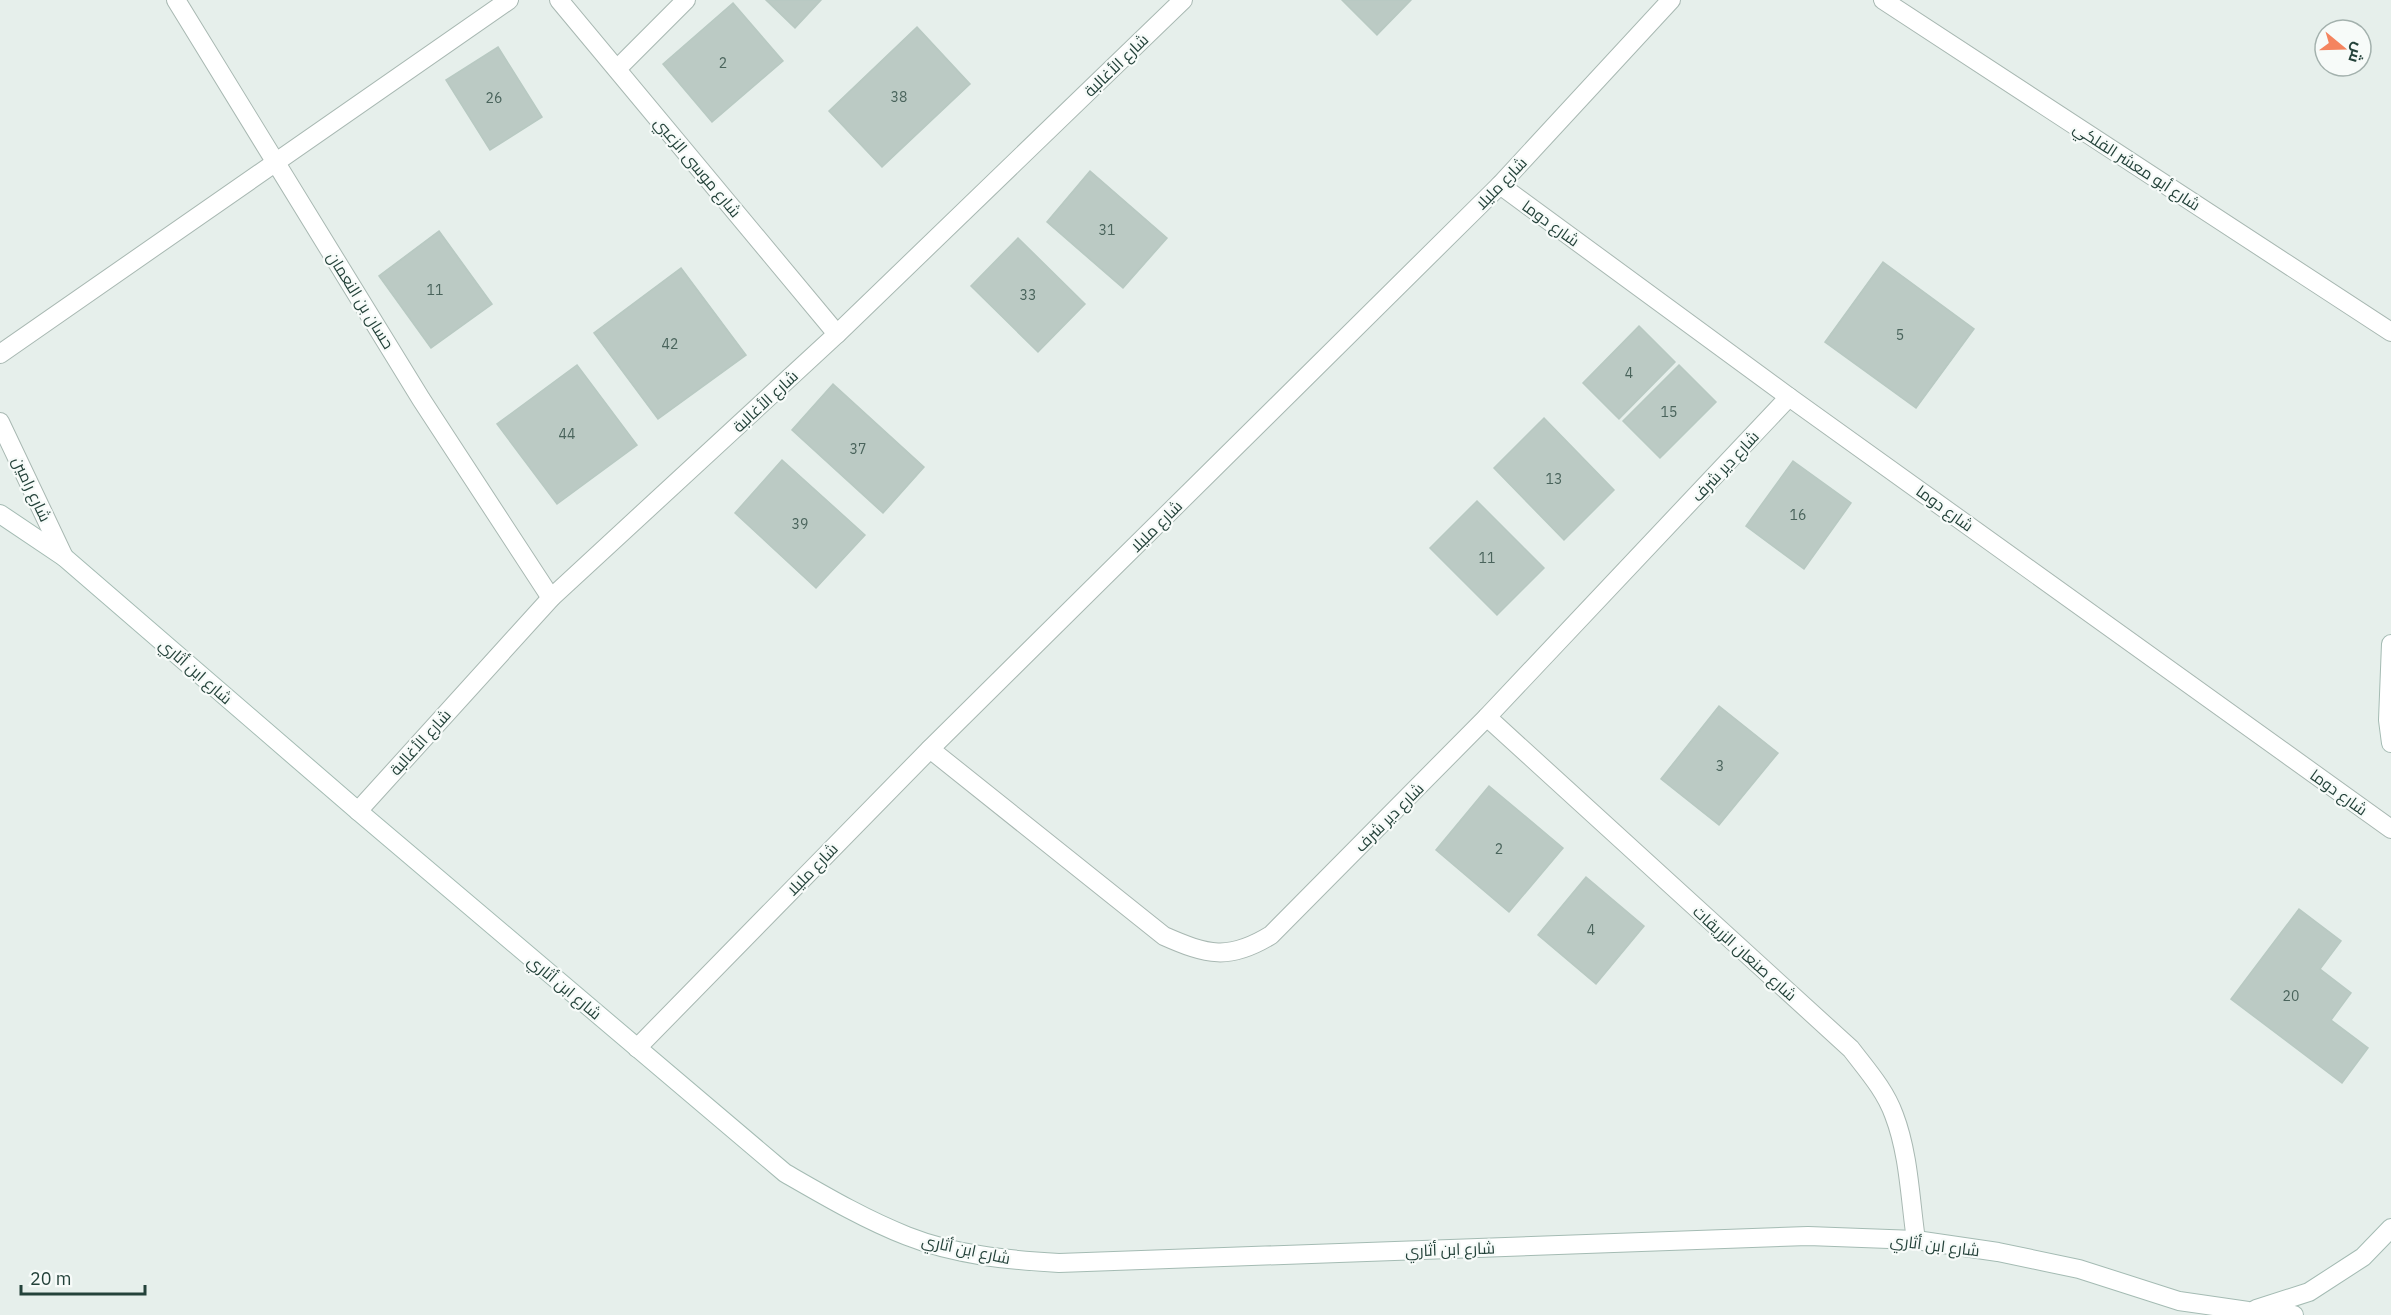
<svg xmlns="http://www.w3.org/2000/svg" width="2391" height="1315" font-family="'IBM Plex Sans',Cairo,sans-serif">
<style>
.building{fill:#bbcac4;stroke:#b8c9c2;stroke-width:1.5}
.lines{fill:none;stroke-linecap:round;stroke-linejoin:round}
.street-casing{stroke:#a8b8b2;stroke-width:20}
.secondary-casing{stroke:#a4bbb3;stroke-width:20}
.street{stroke:#fff;stroke-width:18}
.secondary{stroke:#fff;stroke-width:18}
.labels{text-anchor:middle;stroke-width:4.5;stroke-linejoin:round;paint-order:stroke}
.number-label{font-size:14px;fill:#4a645c}
.street-label{font-size:16px;fill:#24423a;stroke:#f7fbf9}
</style>
<rect width="100%" height="100%" fill="#e6efeb"/>
<!-- building -->
<g class="building">
<polygon points="766,0 821,0 795,28"/>
<polygon points="1342,0 1411,0 1377,35"/>
<polygon points="733,3 783,61 712,122 663,64"/>
<polygon points="917,27 970,84 882,167 829,111"/>
<polygon points="498,47 542,117 490,150 446,80"/>
<polygon points="1090,171 1167,238 1123,288 1047,222"/>
<polygon points="439,231 492,304 431,348 379,276"/>
<polygon points="1018,238 1085,304 1038,352 971,286"/>
<polygon points="1883,262 1974,329 1916,408 1825,342"/>
<polygon points="681,268 746,355 658,419 594,333"/>
<polygon points="1639,326 1675,362 1619,419 1583,383"/>
<polygon points="577,365 637,445 557,504 497,424"/>
<polygon points="1679,365 1716,402 1660,458 1623,421"/>
<polygon points="833,384 924,467 883,513 792,430"/>
<polygon points="1544,418 1614,490 1564,540 1494,468"/>
<polygon points="782,460 865,535 816,588 735,513"/>
<polygon points="1793,461 1851,503 1804,569 1746,526"/>
<polygon points="1477,501 1544,568 1497,615 1430,548"/>
<polygon points="1719,706 1778,753 1719,825 1661,779"/>
<polygon points="1489,786 1563,848 1509,912 1436,850"/>
<polygon points="1586,877 1644,926 1596,984 1538,935"/>
<polygon points="2299,909 2341,941 2320,969 2351,993 2331,1020 2368,1048 2342,1083 2231,999"/>
</g>
<g class="lines">
<!-- street casing -->
<g class="street-casing">
<g id="street">
<polyline points="176,0 421,399 551,598"/>
<polyline points="559,0 837,334"/>
<polyline points="1883,0 2391,332"/>
<polyline points="617,69 686,0"/>
<polyline points="1500,185 1789,397 2391,829"/>
<polyline points="0,354 509,0"/>
<polyline points="0,422 64,557"/>
<path d="M1487,717L1851,1049C1867,1070 1885,1090 1894,1115C1909,1154 1910,1199 1916,1240"/>
<path d="M930,749L1164,936C1207,955 1229,961 1271,935L1487,717L1789,397"/>
<polyline points="358,811 551,598 837,334 1183,0"/>
<polyline points="637,1048 930,749 1500,185 1671,0"/>
</g>
</g>
<!-- secondary casing -->
<g class="secondary-casing">
<g id="secondary">
<path d="M0,514L64,557L358,811L785,1173C825,1196 864,1219 907,1236C955,1255 1008,1260 1059,1263L1808,1236L1916,1240L1998,1252L2079,1269L2179,1301L2248,1311L2294,1315"/>
<polyline points="2391,644 2388,720 2391,743"/>
<polyline points="2256,1309 2309,1292 2363,1257 2391,1228"/>
</g>
</g>
<!-- street -->
<use href="#street" class="street"/>
<!-- secondary -->
<use href="#secondary" class="secondary"/>
</g>
<g class="labels">
<!-- number labels -->
<g class="number-label">
<text x="723" y="68">2</text>
<text x="899" y="102">38</text>
<text x="494" y="103">26</text>
<text x="1107" y="235">31</text>
<text x="435" y="295">11</text>
<text x="1028" y="300">33</text>
<text x="1900" y="340">5</text>
<text x="670" y="349">42</text>
<text x="1629" y="378">4</text>
<text x="1669" y="417">15</text>
<text x="567" y="439">44</text>
<text x="858" y="454">37</text>
<text x="1554" y="484">13</text>
<text x="1798" y="520">16</text>
<text x="800" y="529">39</text>
<text x="1487" y="563">11</text>
<text x="1720" y="771">3</text>
<text x="1499" y="854">2</text>
<text x="1591" y="935">4</text>
<text x="2291" y="1001">20</text>
</g>
<!-- street labels -->
<g class="street-label">
<text transform="translate(1116 65) rotate(-44)" y="6">شارع الأغالبة</text>
<text transform="translate(2137 166) rotate(33)" y="6">شارع أبو معشر الفلكي</text>
<text transform="translate(698 167) rotate(50)" y="6">شارع موسى الزعبي</text>
<text transform="translate(1501 183) rotate(-46)" y="6">شارع مليلا</text>
<text transform="translate(1551 223) rotate(36)" y="6">شارع دوما</text>
<text transform="translate(361 300) rotate(58)" y="6">حسان بن النعمان</text>
<text transform="translate(765 401) rotate(-43)" y="6">شارع الأغالبة</text>
<text transform="translate(1725 466) rotate(-47)" y="6">شارع دير شرف</text>
<text transform="translate(32 489) rotate(65)" y="6">شارع رامين</text>
<text transform="translate(1945 508) rotate(36)" y="6">شارع دوما</text>
<text transform="translate(1156 526) rotate(-45)" y="6">شارع مليلا</text>
<text transform="translate(196 671) rotate(41)" y="6">شارع ابن أثاري</text>
<text transform="translate(420 742) rotate(-48)" y="6">شارع الأغالبة</text>
<text transform="translate(2339 792) rotate(36)" y="6">شارع دوما</text>
<text transform="translate(1389 817) rotate(-45)" y="6">شارع دير شرف</text>
<text transform="translate(812 869) rotate(-46)" y="6">شارع مليلا</text>
<text transform="translate(1745 953) rotate(42)" y="6">شارع صنعان الزريقات</text>
<text transform="translate(565 987) rotate(40)" y="6">شارع ابن أثاري</text>
<text transform="translate(1935 1245) rotate(7)" y="6">شارع ابن أثاري</text>
<text transform="translate(966 1249) rotate(12)" y="6">شارع ابن أثاري</text>
<text transform="translate(1450 1249) rotate(-2)" y="6">شارع ابن أثاري</text>
</g>
</g>
<!-- north arrow -->
<g transform="translate(2343 48) rotate(109)"><circle r="28" fill="#f7fbf9" stroke="#a3b1ad" stroke-width="1.5"/>
<path d="M0-4.5L10 22L0 15L-10 22Z" fill="#f4845f"/>
<text y="-9" font-size="16" font-weight="bold" text-anchor="middle" fill="#24423a">ش</text>
</g>
<!-- scale -->
<path d="M21 1285v9h124v-9" fill="none" stroke="#24423a" stroke-width="3"/>
<text x="30" y="1285" font-size="18" fill="#24423a" stroke="#f7fbf9" stroke-width="4.5" paint-order="stroke">20 m</text>
</svg>
